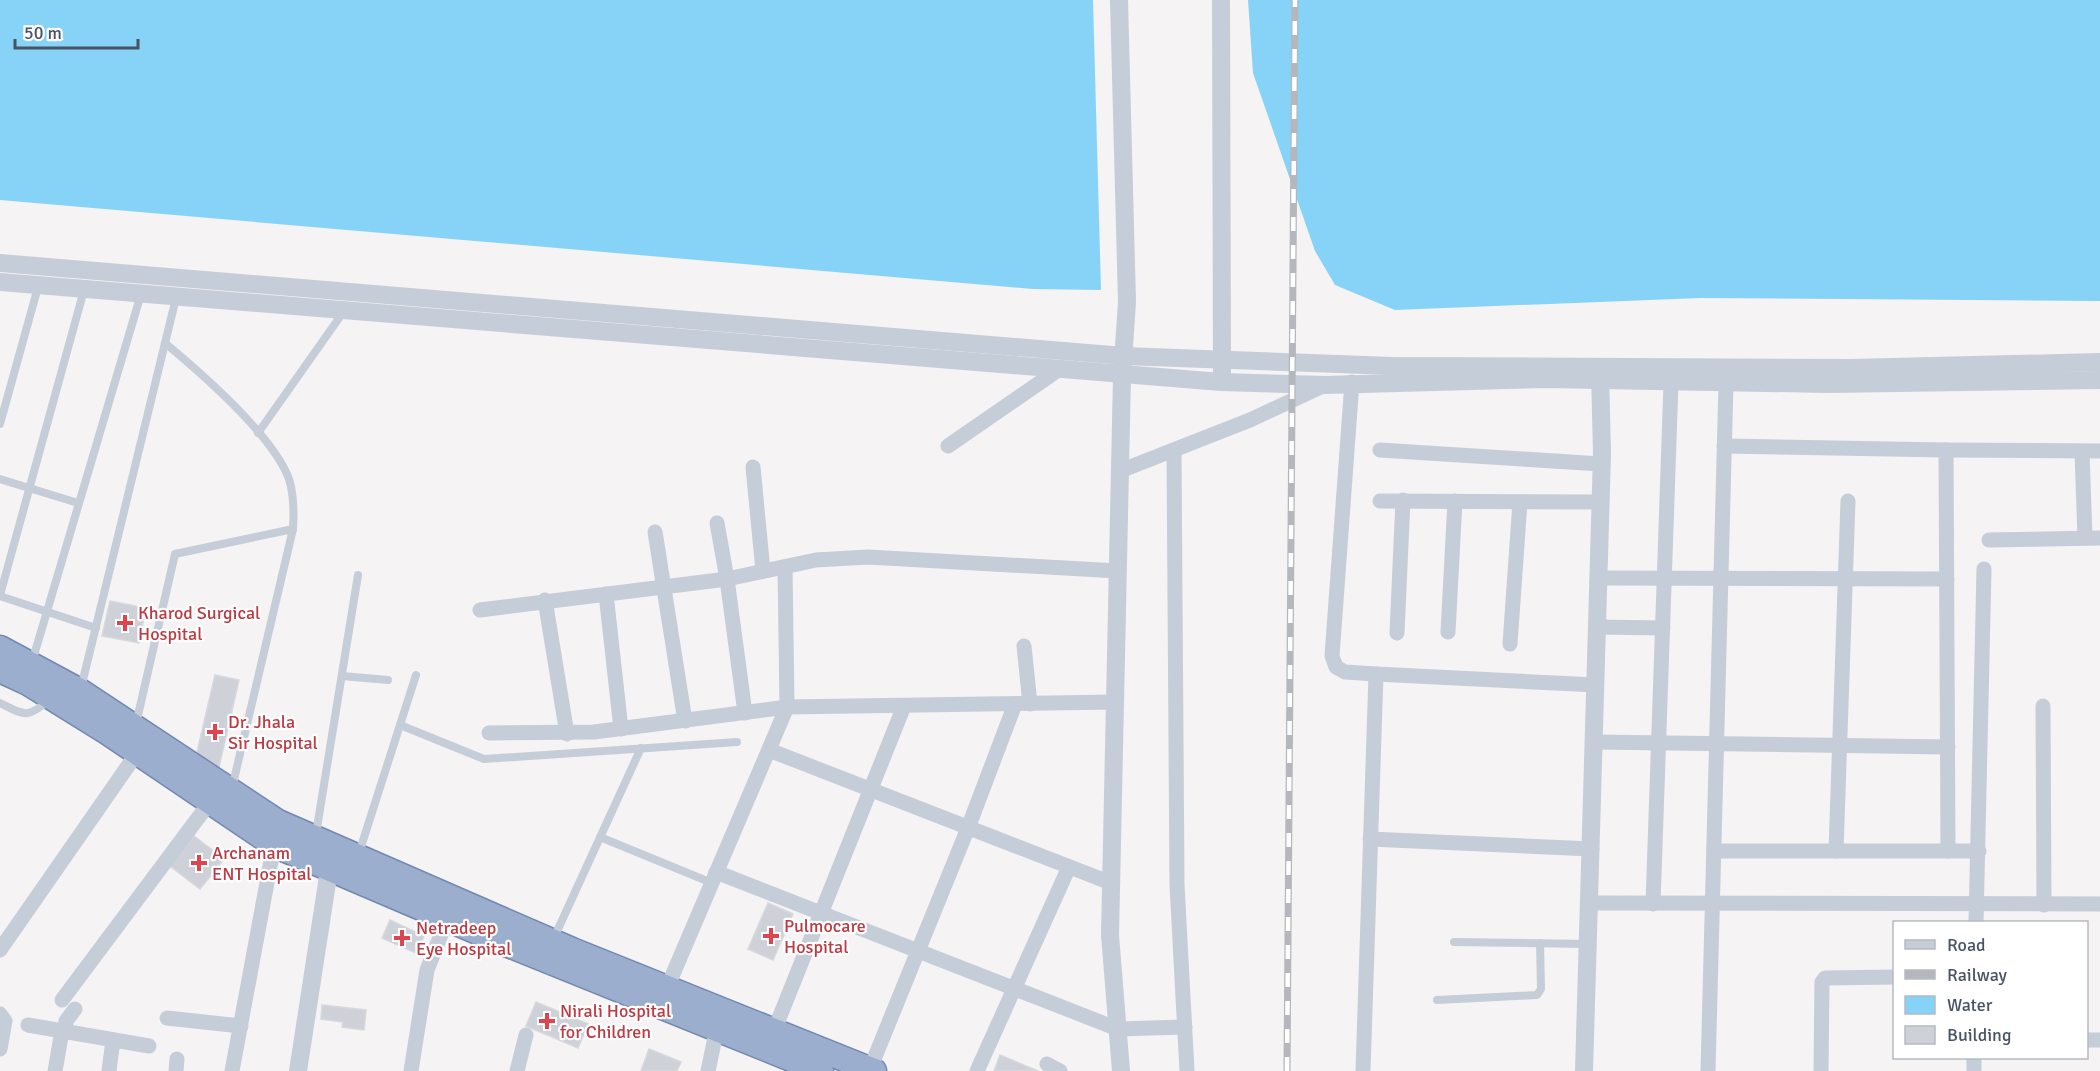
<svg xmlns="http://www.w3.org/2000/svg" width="2100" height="1071" font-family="Signika,sans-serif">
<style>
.water{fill:#87d3f7}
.building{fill:#ced1d8;stroke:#d6d8de;stroke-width:1.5}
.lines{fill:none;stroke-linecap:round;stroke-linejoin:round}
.trunk-casing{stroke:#7088b2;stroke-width:27}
.service{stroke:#c5cdd8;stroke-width:8}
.minor{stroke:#c5cdd8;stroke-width:15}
.tertiary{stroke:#c5cdd8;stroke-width:18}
.trunk{stroke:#9baecd;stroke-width:24}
.rail-casing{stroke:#b4b7be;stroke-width:7}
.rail{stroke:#fff;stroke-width:4.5;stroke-dasharray:14;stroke-linecap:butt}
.health-dot{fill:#e0444e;stroke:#fff;stroke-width:2}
.labels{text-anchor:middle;stroke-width:4.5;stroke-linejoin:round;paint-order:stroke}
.health-label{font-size:18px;fill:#be3a42;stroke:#fff;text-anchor:start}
</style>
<rect width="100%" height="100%" fill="#f5f3f3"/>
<!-- water -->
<g class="water">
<polygon points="0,0 1093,0 1101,290 1033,289 0,200"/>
<polygon points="1248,0 2100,0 2100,301 1700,298 1395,310 1335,285 1315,251 1253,73"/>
</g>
<!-- building -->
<g class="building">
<polygon points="110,601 146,608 139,643 102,636"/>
<polygon points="215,675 239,680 219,767 195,761"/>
<polygon points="194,836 224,859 200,889 170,866"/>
<polygon points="768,903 793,914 773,960 748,949"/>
<polygon points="390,920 424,936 416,953 382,938"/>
<polygon points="536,1002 588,1024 578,1048 526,1026"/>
<polygon points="322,1005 366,1010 364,1030 342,1027 343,1022 321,1019"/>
<polygon points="649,1049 681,1062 677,1071 641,1071"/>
<polygon points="1000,1055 1038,1071 994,1071"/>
</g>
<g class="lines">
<!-- trunk casing -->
<g class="trunk-casing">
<g id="trunk">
<polyline points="0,648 80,691 278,822 572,950 874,1071"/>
<polyline points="0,670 28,683 107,732 274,845 501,942 821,1071"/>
</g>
</g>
<!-- service -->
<g class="service">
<path d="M165,343C201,373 273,435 289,479C294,495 294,513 293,529L232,788"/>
<polyline points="0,424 38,287"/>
<polyline points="258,433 344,311"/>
<polyline points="0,479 78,503"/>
<polyline points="0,595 84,290"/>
<polyline points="0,596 96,628"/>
<polyline points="32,662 141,294"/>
<polyline points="342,676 388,680"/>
<polyline points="81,688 176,298"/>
<path d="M0,703C25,715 26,719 48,701"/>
<polyline points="136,724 175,554 293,529"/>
<polyline points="400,725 484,759 737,742"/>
<polyline points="316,834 358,575"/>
<polyline points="600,837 712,883"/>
<polyline points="359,853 416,675"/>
<polyline points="553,940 641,748"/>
<polyline points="1454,942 1588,944"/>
<polyline points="1437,1000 1537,995 1541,989 1540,943"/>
</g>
<!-- minor -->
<g class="minor">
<polyline points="1352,382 1332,656 1336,667 1345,672 1376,674 1596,685"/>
<polyline points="948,446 1058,370"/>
<polyline points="1724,446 1946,450 1948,851"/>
<polyline points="1380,450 1601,464"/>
<polyline points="1946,450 2100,451"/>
<polyline points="1174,451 1177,885 1187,1071"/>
<polyline points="2082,452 2085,538"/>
<polyline points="753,467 763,571"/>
<polyline points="1120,471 1250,420 1325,385"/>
<polyline points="1380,501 1600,502"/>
<polyline points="717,523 727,579 745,713"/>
<polyline points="655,532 685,721"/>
<polyline points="1989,540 2100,538"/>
<polyline points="1599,578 1947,579"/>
<polyline points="606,594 621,729"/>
<polyline points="545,600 567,734"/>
<polyline points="480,610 727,579 816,560 868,557 1118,571"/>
<polyline points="1597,627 1663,628"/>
<polyline points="1448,632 1455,501"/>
<polyline points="1397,633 1403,500"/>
<polyline points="1510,644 1520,502"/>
<polyline points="1024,646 1030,704"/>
<polyline points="2043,706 2044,905"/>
<polyline points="489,733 594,732 787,707 1116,702"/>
<polyline points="1595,742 1948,747"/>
<polyline points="769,750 1111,883"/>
<polyline points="1370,839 1592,849"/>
<polyline points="1714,851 1979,851"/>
<polyline points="1836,851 1848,501"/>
<polyline points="716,872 1118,1029 1185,1027"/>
<polyline points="1591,903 2100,904"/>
<polyline points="1653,904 1671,383"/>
<polyline points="1976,922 1984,569"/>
<polyline points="0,950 137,753"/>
<polyline points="664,995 787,707 785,567"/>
<polyline points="62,1000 210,802"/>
<polyline points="0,1014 5,1021 0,1049"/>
<polyline points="167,1018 241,1026"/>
<polyline points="28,1025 149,1046"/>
<polyline points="65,1031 66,1021 75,1009"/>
<polyline points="774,1031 904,706"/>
<polyline points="2086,1040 2100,1040"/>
<polyline points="1047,1064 1060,1071"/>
<polyline points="870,1069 968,828 1015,704"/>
<polyline points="55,1071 62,1031"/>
<polyline points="109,1071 113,1040"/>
<polyline points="176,1071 177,1059"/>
<polyline points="232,1071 274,845"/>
<polyline points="411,1071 427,970 450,912"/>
<polyline points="517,1071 526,1035"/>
<polyline points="708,1071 717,1028"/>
<polyline points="977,1071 1069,867"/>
<polyline points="1363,1071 1376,674"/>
<polyline points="1708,1071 1726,383"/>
<polyline points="1821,1071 1822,982 1825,978 1894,977"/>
<polyline points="1974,1071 1974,1058"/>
</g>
<!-- tertiary -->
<g class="tertiary">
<polyline points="1119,0 1127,302 1122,376 1110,935 1121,1071"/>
<polyline points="1221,0 1222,372"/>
<polyline points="0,263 1124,356 1392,366 1851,368 2100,362"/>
<polyline points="0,282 1221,382 1325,385 1546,379 1828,384 2100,380"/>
<polyline points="298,1071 331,857"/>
<polyline points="1584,1071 1602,454 1600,372"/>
</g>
<!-- trunk -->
<use href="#trunk" class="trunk"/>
<!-- rail casing -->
<g class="rail-casing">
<polyline id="rail" points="1287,1071 1295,0"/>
</g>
<!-- rail -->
<use href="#rail" class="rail"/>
</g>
<!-- markers -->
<g class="health-dot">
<path d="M122 614h6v6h6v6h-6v6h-6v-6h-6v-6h6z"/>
<path d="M212 723h6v6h6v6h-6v6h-6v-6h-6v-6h6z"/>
<path d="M196 854h6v6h6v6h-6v6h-6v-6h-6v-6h6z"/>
<path d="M768 927h6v6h6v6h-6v6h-6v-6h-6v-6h6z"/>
<path d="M399 929h6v6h6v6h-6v6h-6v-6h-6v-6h6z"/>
<path d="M544 1012h6v6h6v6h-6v6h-6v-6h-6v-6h6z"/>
</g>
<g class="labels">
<!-- health labels -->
<g class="health-label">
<text x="138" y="619">Kharod Surgical<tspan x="138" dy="21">Hospital</tspan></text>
<text x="228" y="728">Dr. Jhala<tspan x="228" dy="21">Sir Hospital</tspan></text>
<text x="212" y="859">Archanam<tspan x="212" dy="21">ENT Hospital</tspan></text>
<text x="784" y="932">Pulmocare<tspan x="784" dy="21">Hospital</tspan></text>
<text x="416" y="934">Netradeep<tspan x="416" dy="21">Eye Hospital</tspan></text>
<text x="560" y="1017">Nirali Hospital<tspan x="560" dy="21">for Children</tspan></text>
</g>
</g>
<!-- legend -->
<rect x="1893" y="921" width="195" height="138" fill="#ffffff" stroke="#b6bac1" stroke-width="1.5"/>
<rect x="1905" y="940" width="30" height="9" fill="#c5cdd8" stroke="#b6bac1" stroke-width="1.5"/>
<text x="1947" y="951" font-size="18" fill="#485363">Road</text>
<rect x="1905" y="970" width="30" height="9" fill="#b4b7be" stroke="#b6bac1" stroke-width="1.5"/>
<text x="1947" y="981" font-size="18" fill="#485363">Railway</text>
<rect x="1905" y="996" width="30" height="18" fill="#87d3f7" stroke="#b6bac1" stroke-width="1.5"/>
<text x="1947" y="1011" font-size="18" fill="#485363">Water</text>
<rect x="1905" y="1026" width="30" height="18" fill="#ced1d8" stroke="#b6bac1" stroke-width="1.5"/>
<text x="1947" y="1041" font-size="18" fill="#485363">Building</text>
<!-- scale -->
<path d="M15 39v9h123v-9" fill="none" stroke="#485363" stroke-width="3"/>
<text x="24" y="39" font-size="18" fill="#485363" stroke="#ffffff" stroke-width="4.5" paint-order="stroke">50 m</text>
</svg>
